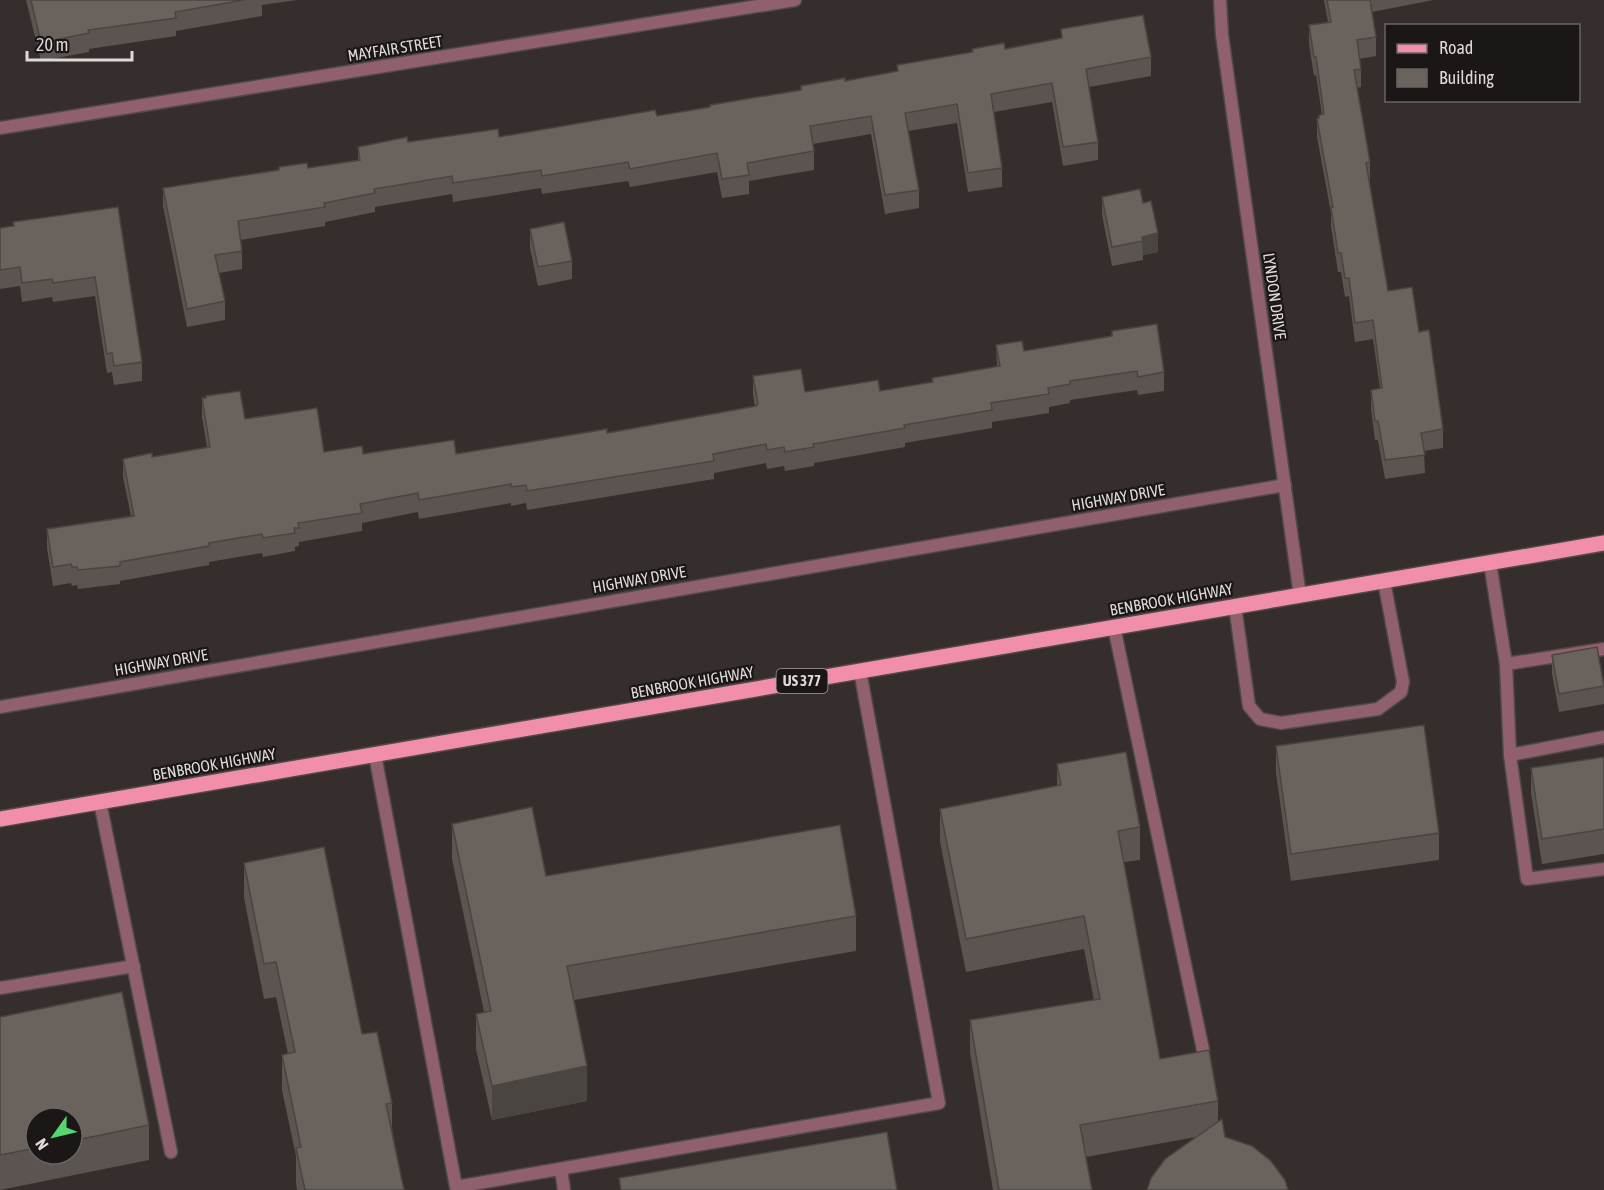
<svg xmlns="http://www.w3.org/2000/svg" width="1604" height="1190" font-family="'Asap Condensed',sans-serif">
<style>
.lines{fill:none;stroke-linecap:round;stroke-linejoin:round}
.lane-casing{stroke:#514949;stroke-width:15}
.street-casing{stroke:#514949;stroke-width:15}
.primary-casing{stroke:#514949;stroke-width:18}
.lane{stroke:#91606d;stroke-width:12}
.street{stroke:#91606d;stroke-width:12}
.primary{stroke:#f18ea9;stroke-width:15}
.wall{fill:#5b5450;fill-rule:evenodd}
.shaded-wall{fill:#4a4541}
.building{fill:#6a625d;stroke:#4a4541;stroke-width:1.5}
.labels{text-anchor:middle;stroke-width:4.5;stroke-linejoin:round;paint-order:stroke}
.shield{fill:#1b1717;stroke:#a49f9f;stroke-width:1.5}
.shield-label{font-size:15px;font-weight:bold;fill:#dfd9d9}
.street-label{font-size:16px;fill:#dfd9d9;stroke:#1b1717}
</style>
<rect width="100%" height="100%" fill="#362e2d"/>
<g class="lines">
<!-- lane casing -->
<g class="lane-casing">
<g id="lane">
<polyline points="1490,563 1506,664 1510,755 1604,737"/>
<polyline points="1235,606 1249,706 1260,719 1281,723 1378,709 1401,692 1403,682 1384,581"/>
<polyline points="1114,627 1203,1050"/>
<polyline points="1506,664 1604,649"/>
<polyline points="375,755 456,1187 939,1103 860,671"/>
<polyline points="1510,755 1527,879 1604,869"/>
<polyline points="100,802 171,1152"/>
<polyline points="0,988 134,966"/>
<polyline points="561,1169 564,1190"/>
</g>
</g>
<!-- street casing -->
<g class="street-casing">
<g id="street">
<polyline points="1220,0 1222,35 1300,596"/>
<polyline points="0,128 795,0"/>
<polyline points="0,707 1285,485"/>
</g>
</g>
<!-- primary casing -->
<g class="primary-casing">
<polyline id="primary" points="0,819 1604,543"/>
</g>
<!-- lane -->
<use href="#lane" class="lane"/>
<!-- street -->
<use href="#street" class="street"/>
<!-- primary -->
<use href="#primary" class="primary"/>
</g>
<!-- wall -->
<g class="wall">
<polygon points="26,0 297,0 262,5 262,16 176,31 176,36 89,49 89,52 41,61"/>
<polygon points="1324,0 1434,0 1372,12 1376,37 1376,56 1359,59 1361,69 1361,87 1357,88 1370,162 1370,181 1369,181 1388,291 1419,332 1443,429 1443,448 1424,451 1425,473 1385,479 1378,440 1375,440 1371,409 1371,390 1380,388 1373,339 1355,342 1349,296 1345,297 1341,272 1338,272 1331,226 1331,213 1317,137 1317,119 1319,118 1319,115 1322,115 1316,75 1314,76 1309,44 1309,25 1328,22"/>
<polygon points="1061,29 1151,57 1151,76 1089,87 1098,142 1098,160 1063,166 1052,102 994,112 1002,168 1002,187 968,192 957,123 908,131 919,190 919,208 885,214 871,134 813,144 814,151 814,170 749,181 749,194 722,198 717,172 630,187 628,181 542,194 541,188 453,202 452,194 375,207 375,212 325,222 325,226 241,240 242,251 242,269 219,273 225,301 225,320 187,327 163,206 163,188 279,170 308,168 358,160 358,147 408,142 499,137 657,116 710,107 801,90 801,86 845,81 897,72 897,65 972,52 972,49 1005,49 1061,38"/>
<polygon points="1102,197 1143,203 1158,252 1143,255 1143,260 1112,266 1102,215"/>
<polygon points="118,207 142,362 142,381 114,385 112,372 107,373 95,296 53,302 52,297 22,302 20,286 0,289 0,228"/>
<polygon points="530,229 572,261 572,279 538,286 530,248"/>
<polygon points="1112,331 1164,372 1164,391 1138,395 1137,390 1070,400 1070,403 1049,407 1049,413 992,422 992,428 905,443 905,447 814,463 814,466 785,471 784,466 767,469 766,463 714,473 714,479 527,510 526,503 511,506 511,503 419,519 418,512 362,523 362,531 299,542 299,546 295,547 295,551 263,557 262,553 209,562 209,565 120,581 120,584 78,589 77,585 72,586 71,583 53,586 47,548 47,529 131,516 123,477 123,459 152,457 207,447 202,417 202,398 245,419 324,452 363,454 456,454 607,433 755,406 753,395 753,376 805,392 880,391 932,382 932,378 997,366 996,345 1024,351 1112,336"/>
<polygon points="1552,655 1604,686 1604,704 1559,712 1552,674"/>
<polygon points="1276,746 1439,833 1439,860 1291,881 1276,773"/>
<polygon points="1604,757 1604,854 1542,864 1531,793 1531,768"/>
<polygon points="1057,764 1140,827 1140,860 1124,862 1160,1059 1218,1101 1218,1122 1196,1137 1086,1157 1092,1190 993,1190 970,1053 970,1020 1094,1000 1084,949 966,972 940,842 940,809 1057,786"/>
<polygon points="452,824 546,876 856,916 856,951 574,1000 587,1101 492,1120 476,1049 476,1014 484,1012 452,859"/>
<polygon points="244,863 362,1034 392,1103 392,1129 404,1190 297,1190 296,1183 296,1156 282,1090 282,1055 288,1054 276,997 264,999 244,898"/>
<path d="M0,1017L149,1125V1160L0,1190ZM36,1118H72V1154H36Z"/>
</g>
<!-- shaded-wall -->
<g class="shaded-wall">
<polygon points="1158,233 1158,252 1143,255 1142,237"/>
<polygon points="587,1066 587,1101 492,1120 492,1086"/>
</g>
<!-- building -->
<g class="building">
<polygon points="31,0 244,0 175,12 176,18 88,30 89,33 41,43"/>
<polygon points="1327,0 1370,0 1376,37 1357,40 1361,69 1354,70 1370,162 1366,163 1388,291 1412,287 1419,332 1429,330 1443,429 1421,433 1425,455 1385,460 1378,421 1375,421 1371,390 1382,388 1373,320 1355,323 1349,278 1345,278 1341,253 1338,253 1331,207 1333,207 1317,119 1319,118 1319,115 1324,114 1316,57 1314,57 1309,25 1331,22"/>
<polygon points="1143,15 1151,57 1086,69 1098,142 1063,147 1052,83 991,94 1002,168 968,173 957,104 905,113 919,190 885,195 871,116 810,126 814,151 747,163 749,175 722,179 717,153 630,169 628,162 542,176 541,170 453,183 452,176 374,189 375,193 324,203 325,207 238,221 242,251 215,255 225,301 187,309 163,188 279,170 279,167 307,163 308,168 360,160 358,147 407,137 408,142 498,129 499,137 655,110 657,116 710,107 710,105 801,90 801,86 845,78 845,81 898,71 897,65 973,52 972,49 1004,43 1005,49 1062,38 1061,29"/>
<polygon points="1140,189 1143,203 1151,201 1158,233 1142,237 1143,241 1112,247 1102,197"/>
<polygon points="118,207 142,362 114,366 112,353 107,354 95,277 53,283 52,279 22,283 20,267 0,270 0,228 14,226 13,222"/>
<polygon points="564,222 572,261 538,267 530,229"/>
<polygon points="1157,324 1164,372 1138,377 1137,371 1070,381 1070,384 1048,388 1049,394 991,403 992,410 904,425 905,428 813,444 814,447 785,452 784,447 767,450 766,444 713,454 714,461 527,491 526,485 511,487 511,484 419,500 418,493 360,504 362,513 298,523 299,528 294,528 295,533 263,538 262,534 209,543 209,546 120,562 120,566 78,570 77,567 72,567 71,564 53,567 47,529 134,516 123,459 152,453 152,457 210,447 202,398 206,398 206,396 240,391 245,419 317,408 324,452 362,446 363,454 454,440 456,454 607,429 607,433 756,406 758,404 753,376 801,369 805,392 878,380 880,391 933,382 932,378 1000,366 996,345 1022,341 1024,351 1112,336 1112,331"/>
<polygon points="1597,647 1604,686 1559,694 1552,655"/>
<polygon points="1424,725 1439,833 1291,854 1276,746"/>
<polygon points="1126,752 1140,827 1118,831 1160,1059 1209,1050 1218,1101 1080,1125 1092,1190 999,1190 970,1020 1100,999 1084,916 966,939 940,809 1061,785 1057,764"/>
<polygon points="1604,757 1604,829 1542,839 1531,768"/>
<polygon points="532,807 546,876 840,825 856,916 567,966 587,1066 492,1086 476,1014 491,1011 452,824"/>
<polygon points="324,847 362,1034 377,1032 392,1103 386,1104 404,1190 305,1190 296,1148 301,1147 282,1055 295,1052 276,962 264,964 244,863"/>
<polygon points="122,992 149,1125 72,1141 72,1118 36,1118 36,1148 0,1155 0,1017"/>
<polygon points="1222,1119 1225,1137 1252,1146 1271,1161 1285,1180 1288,1190 1147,1190 1151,1178 1165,1159"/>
<polygon points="887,1132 897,1190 621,1190 619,1178"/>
</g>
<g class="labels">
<!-- shield labels -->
<rect class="shield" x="776.5" y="669" width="51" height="24" rx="4.5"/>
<g class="shield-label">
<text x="802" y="686">US 377</text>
</g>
<!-- street labels -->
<g class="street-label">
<text transform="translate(395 48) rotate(-9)" y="6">MAYFAIR STREET</text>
<text transform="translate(1275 296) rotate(82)" y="6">LYNDON DRIVE</text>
<text transform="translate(1118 497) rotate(-10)" y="6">HIGHWAY DRIVE</text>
<text transform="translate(639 579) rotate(-10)" y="6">HIGHWAY DRIVE</text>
<text transform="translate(1171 599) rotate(-10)" y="6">BENBROOK HIGHWAY</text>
<text transform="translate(161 662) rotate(-10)" y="6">HIGHWAY DRIVE</text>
<text transform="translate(692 682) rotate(-10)" y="6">BENBROOK HIGHWAY</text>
<text transform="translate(214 764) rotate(-10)" y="6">BENBROOK HIGHWAY</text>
</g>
</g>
<!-- legend -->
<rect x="1385" y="24" width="195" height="78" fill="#1b1717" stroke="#696565" stroke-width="1.5"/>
<rect x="1397" y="44" width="30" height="9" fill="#f18ea9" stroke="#696565" stroke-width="1.5"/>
<text x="1439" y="54" font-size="18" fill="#dfd9d9">Road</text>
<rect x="1397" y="69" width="30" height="18" fill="#6a625d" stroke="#696565" stroke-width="1.5"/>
<text x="1439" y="84" font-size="18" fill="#dfd9d9">Building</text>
<!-- north arrow -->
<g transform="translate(54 1136) rotate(236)"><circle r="28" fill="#1b1717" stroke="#696565" stroke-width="1.5"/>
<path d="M0-4.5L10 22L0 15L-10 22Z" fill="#55d671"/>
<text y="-9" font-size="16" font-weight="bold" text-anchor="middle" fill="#dfd9d9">N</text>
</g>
<!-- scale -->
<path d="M27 51v9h105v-9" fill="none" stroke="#dfd9d9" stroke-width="3"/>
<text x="36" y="51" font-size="18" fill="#dfd9d9" stroke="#1b1717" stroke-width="4.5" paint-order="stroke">20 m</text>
</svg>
